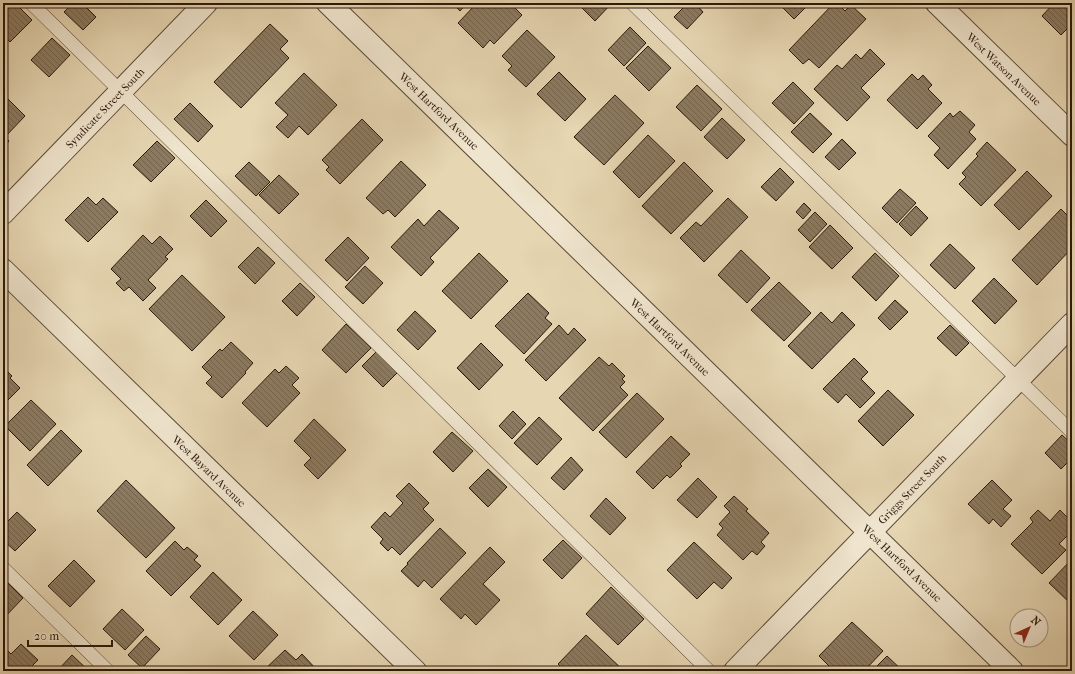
<svg xmlns="http://www.w3.org/2000/svg" width="1075" height="674" font-family="'IM FELL French Canon',serif">
<style>
.building{fill:url(#building-back-hatch);stroke:#2b190a}
.lines{fill:none;stroke-linecap:round;stroke-linejoin:round}
.lane-casing{stroke:#5a4834;stroke-width:14}
.street-casing{stroke:#5a4834;stroke-width:24}
.lane{stroke:#efe4cd;stroke-width:13}
.street{stroke:#efe4cd;stroke-width:22}
.labels{text-anchor:middle;stroke-width:4;stroke-linejoin:round;paint-order:stroke}
.street-label{font-size:11px;fill:#2b190a;stroke:#efe4cd}
</style>
<defs>
<pattern id="building-back-hatch" width="6" height="6" patternUnits="userSpaceOnUse"><rect width="6" height="6" fill="#8c7b61"/><path d="M-1 5l2 2M0 0l6 6M5-1l2 2" fill="none" stroke="#73644e"/></pattern>
</defs>
<rect width="100%" height="100%" fill="#e6d6b2"/>
<filter id="stains"><feTurbulence type="fractalNoise" baseFrequency=".005" numOctaves="4"/><feColorMatrix values="0 0 0 0 .2 0 0 0 0 .09 0 0 0 0 .02 0 0 0 .5 -.17"/></filter>
<radialGradient id="worn" r=".72"><stop offset=".6" stop-color="#630" stop-opacity="0"/><stop offset="1" stop-color="#630" stop-opacity=".3"/></radialGradient>
<!-- building -->
<g class="building">
<polygon points="10,3 15,3 32,20 10,42 3,35 3,11"/>
<polygon points="73,3 82,3 96,17 83,30 64,12"/>
<polygon points="452,3 467,3 460,11"/>
<polygon points="477,3 510,3 522,15 494,44 490,40 483,48 458,23"/>
<polygon points="585,3 612,3 595,21 581,7"/>
<polygon points="688,3 695,3 703,12 687,29 674,17"/>
<polygon points="778,3 810,3 794,19"/>
<polygon points="834,3 837,3 845,11 851,5 866,19 819,68 809,59 803,64 789,50"/>
<polygon points="1054,3 1072,3 1072,24 1061,35 1042,16"/>
<polygon points="270,24 288,41 280,49 289,58 241,108 214,82"/>
<polygon points="630,27 646,43 624,66 608,50"/>
<polygon points="527,30 555,57 526,87 508,70 512,66 502,56"/>
<polygon points="52,38 70,55 49,77 31,60"/>
<polygon points="648,46 671,68 649,91 626,68"/>
<polygon points="870,49 885,64 861,88 870,97 847,121 814,89 837,65 842,69 856,54 861,59"/>
<polygon points="559,72 586,99 565,121 537,94"/>
<polygon points="304,73 337,105 308,135 299,126 288,138 276,127 288,115 275,103"/>
<polygon points="912,74 918,80 923,75 932,85 928,89 942,103 917,129 887,100"/>
<polygon points="793,82 814,103 794,124 772,103"/>
<polygon points="697,85 722,109 701,131 676,107"/>
<polygon points="3,94 25,116 5,137 9,141 3,148"/>
<polygon points="615,95 644,123 604,165 574,137"/>
<polygon points="190,103 213,126 198,142 174,119"/>
<polygon points="960,111 975,125 969,132 976,139 948,169 934,155 940,148 928,136 950,113 953,117"/>
<polygon points="810,113 832,134 813,153 791,132"/>
<polygon points="722,118 745,140 727,159 704,137"/>
<polygon points="362,119 383,140 340,184 326,170 329,167 322,160"/>
<polygon points="648,135 675,161 639,198 613,172"/>
<polygon points="842,139 856,153 839,170 825,157"/>
<polygon points="157,141 175,158 151,182 133,165"/>
<polygon points="987,142 1016,170 981,206 959,184 966,177 962,173 978,156 976,154"/>
<polygon points="401,161 426,185 395,217 388,210 383,214 366,198"/>
<polygon points="249,162 270,182 256,196 235,176"/>
<polygon points="684,162 713,191 671,234 642,206"/>
<polygon points="780,168 794,182 776,201 761,187"/>
<polygon points="1027,171 1052,196 1019,230 994,205"/>
<polygon points="279,175 299,194 279,214 259,195"/>
<polygon points="900,189 916,203 897,223 882,208"/>
<polygon points="88,197 96,205 103,198 118,212 88,242 65,220"/>
<polygon points="728,198 748,217 704,262 680,238 696,222 701,226"/>
<polygon points="206,200 227,221 211,237 190,216"/>
<polygon points="804,203 811,210 803,219 796,212"/>
<polygon points="916,206 928,218 911,236 899,224"/>
<polygon points="1061,209 1072,220 1072,248 1037,285 1012,260"/>
<polygon points="439,210 459,228 430,258 434,262 421,276 391,247 418,219 424,226"/>
<polygon points="815,212 827,224 810,242 798,230"/>
<polygon points="830,225 853,248 832,269 809,247"/>
<polygon points="143,235 152,244 160,236 173,249 165,257 168,259 148,280 156,288 143,301 129,287 124,291 116,283 121,279 111,269"/>
<polygon points="348,237 369,258 347,281 325,260"/>
<polygon points="950,244 975,268 955,289 930,265"/>
<polygon points="258,247 275,263 255,284 238,267"/>
<polygon points="741,250 770,278 747,303 718,275"/>
<polygon points="479,253 508,281 471,319 442,291"/>
<polygon points="875,253 899,276 876,301 852,277"/>
<polygon points="365,266 383,283 363,304 345,287"/>
<polygon points="182,275 225,317 192,351 149,309"/>
<polygon points="994,278 1017,301 995,324 972,301"/>
<polygon points="779,282 811,313 784,341 751,310"/>
<polygon points="300,283 315,297 297,316 282,301"/>
<polygon points="528,293 549,313 545,318 552,324 524,354 495,326"/>
<polygon points="895,300 908,312 890,330 878,318"/>
<polygon points="415,311 436,331 418,350 397,330"/>
<polygon points="821,312 832,323 842,312 855,325 812,369 788,346"/>
<polygon points="346,324 371,348 346,373 322,350"/>
<polygon points="559,325 568,335 574,328 586,340 546,381 525,360"/>
<polygon points="950,325 969,343 956,356 937,338"/>
<polygon points="231,342 253,363 245,372 246,373 222,398 206,383 212,377 202,367 220,349 222,351"/>
<polygon points="481,343 503,365 479,390 457,368"/>
<polygon points="376,352 397,373 383,387 362,366"/>
<polygon points="599,357 609,366 612,363 625,376 622,379 625,382 620,387 628,395 593,431 559,398"/>
<polygon points="854,358 868,372 861,379 875,393 860,408 846,394 838,403 823,389"/>
<polygon points="286,366 299,378 292,385 300,393 267,427 242,403 275,369 279,373"/>
<polygon points="6,370 12,376 10,378 20,388 3,405 3,372 4,373"/>
<polygon points="888,390 914,415 883,446 858,421"/>
<polygon points="637,393 664,419 626,458 599,432"/>
<polygon points="31,400 56,424 30,451 5,426"/>
<polygon points="513,411 526,424 512,439 499,426"/>
<polygon points="539,417 562,439 537,465 514,443"/>
<polygon points="314,419 346,450 318,479 304,465 311,458 294,441"/>
<polygon points="61,430 82,451 48,486 27,465"/>
<polygon points="452,432 473,451 453,472 433,452"/>
<polygon points="1062,435 1072,444 1072,458 1061,469 1045,453"/>
<polygon points="671,436 690,454 680,464 682,466 670,478 667,475 653,489 636,472"/>
<polygon points="571,457 583,470 564,490 551,478"/>
<polygon points="488,469 507,487 488,507 469,488"/>
<polygon points="698,478 717,497 697,518 677,500"/>
<polygon points="126,480 175,528 146,558 97,511"/>
<polygon points="992,480 1012,500 1003,509 1011,516 1001,527 993,519 989,524 968,504"/>
<polygon points="409,483 429,503 423,509 434,520 400,555 392,547 388,551 380,543 383,539 371,527 385,512 390,517 403,503 396,496"/>
<polygon points="734,496 748,509 746,511 769,533 761,542 765,546 757,555 752,551 743,560 717,535 723,528 719,524 730,512 724,506"/>
<polygon points="606,498 626,518 610,535 590,516"/>
<polygon points="1038,510 1050,521 1060,510 1072,522 1072,531 1059,544 1066,550 1042,574 1011,544 1033,522 1030,518"/>
<polygon points="17,512 36,530 15,551 3,540 3,526"/>
<polygon points="440,528 466,553 432,588 424,580 418,587 401,571 408,564 407,563"/>
<polygon points="563,540 582,558 562,579 543,560"/>
<polygon points="175,541 184,550 187,547 198,556 194,560 201,566 171,596 146,571"/>
<polygon points="694,542 732,578 722,589 714,582 697,599 667,570"/>
<polygon points="490,547 505,562 483,584 500,600 476,625 465,614 461,619 440,599"/>
<polygon points="1072,559 1072,605 1049,583"/>
<polygon points="74,560 95,581 70,607 48,586"/>
<polygon points="213,572 242,600 218,625 190,597"/>
<polygon points="3,578 23,598 3,619"/>
<polygon points="611,587 644,619 618,645 586,614"/>
<polygon points="122,609 144,630 125,650 103,629"/>
<polygon points="253,611 278,635 254,660 229,636"/>
<polygon points="852,622 883,651 864,671 834,671 819,656"/>
<polygon points="586,635 624,671 565,671 558,664"/>
<polygon points="146,636 160,649 142,668 128,655"/>
<polygon points="21,644 38,660 27,671 3,671 3,646 11,654"/>
<polygon points="285,650 296,660 302,654 318,671 263,671"/>
<polygon points="72,655 89,671 57,671"/>
<polygon points="887,656 903,671 872,671"/>
</g>
<g class="lines">
<!-- lane casing -->
<g class="lane-casing">
<g id="lane">
<polyline points="31,3 709,671"/>
<polyline points="632,3 1072,432"/>
<polyline points="3,568 108,671"/>
</g>
</g>
<!-- street casing -->
<g class="street-casing">
<g id="street">
<polyline points="328,3 1012,671"/>
<polyline points="937,3 1072,135"/>
<polyline points="3,213 206,3"/>
<polyline points="3,270 415,671"/>
<polyline points="735,671 1072,324"/>
</g>
</g>
<!-- lane -->
<use href="#lane" class="lane"/>
<!-- street -->
<use href="#street" class="street"/>
</g>
<g class="labels">
<!-- street labels -->
<g class="street-label">
<text transform="translate(1004 69) rotate(44)" y="4">West Watson Avenue</text>
<text transform="translate(105 108) rotate(-46)" y="4">Syndicate Street South</text>
<text transform="translate(439 111) rotate(44)" y="4">West Hartford Avenue</text>
<text transform="translate(670 337) rotate(44)" y="4">West Hartford Avenue</text>
<text transform="translate(209 471) rotate(44)" y="4">West Bayard Avenue</text>
<text transform="translate(912 489) rotate(-46)" y="4">Griggs Street South</text>
<text transform="translate(902 563) rotate(44)" y="4">West Hartford Avenue</text>
</g>
</g>
<!-- margin -->
<rect width="1075" height="674" fill="none" stroke="#e6d6b2" stroke-width="16"/>
<rect x="4" y="4" width="1067" height="666" fill="none" stroke="#2b190a" stroke-width="2"/>
<rect x="8" y="8" width="1059" height="658" fill="none" stroke="#2b190a"/>
<!-- north arrow -->
<g transform="translate(1029 628) rotate(44)"><circle r="19" fill="#efe4cd" stroke="#a1937f"/>
<path d="M0-3L7 15L0 10L-7 15Z" fill="#8f2418"/>
<text y="-6" font-size="11" font-weight="bold" text-anchor="middle" fill="#2b190a">N</text>
</g>
<!-- scale -->
<path d="M28 640v6h84v-6" fill="none" stroke="#2b190a" stroke-width="2"/>
<text x="34" y="640" font-size="12" fill="#2b190a" stroke="#efe4cd" stroke-width="3" paint-order="stroke">20 m</text>
<rect width="100%" height="100%" filter="url(#stains)"/>
<rect width="100%" height="100%" fill="url(#worn)"/>
</svg>
